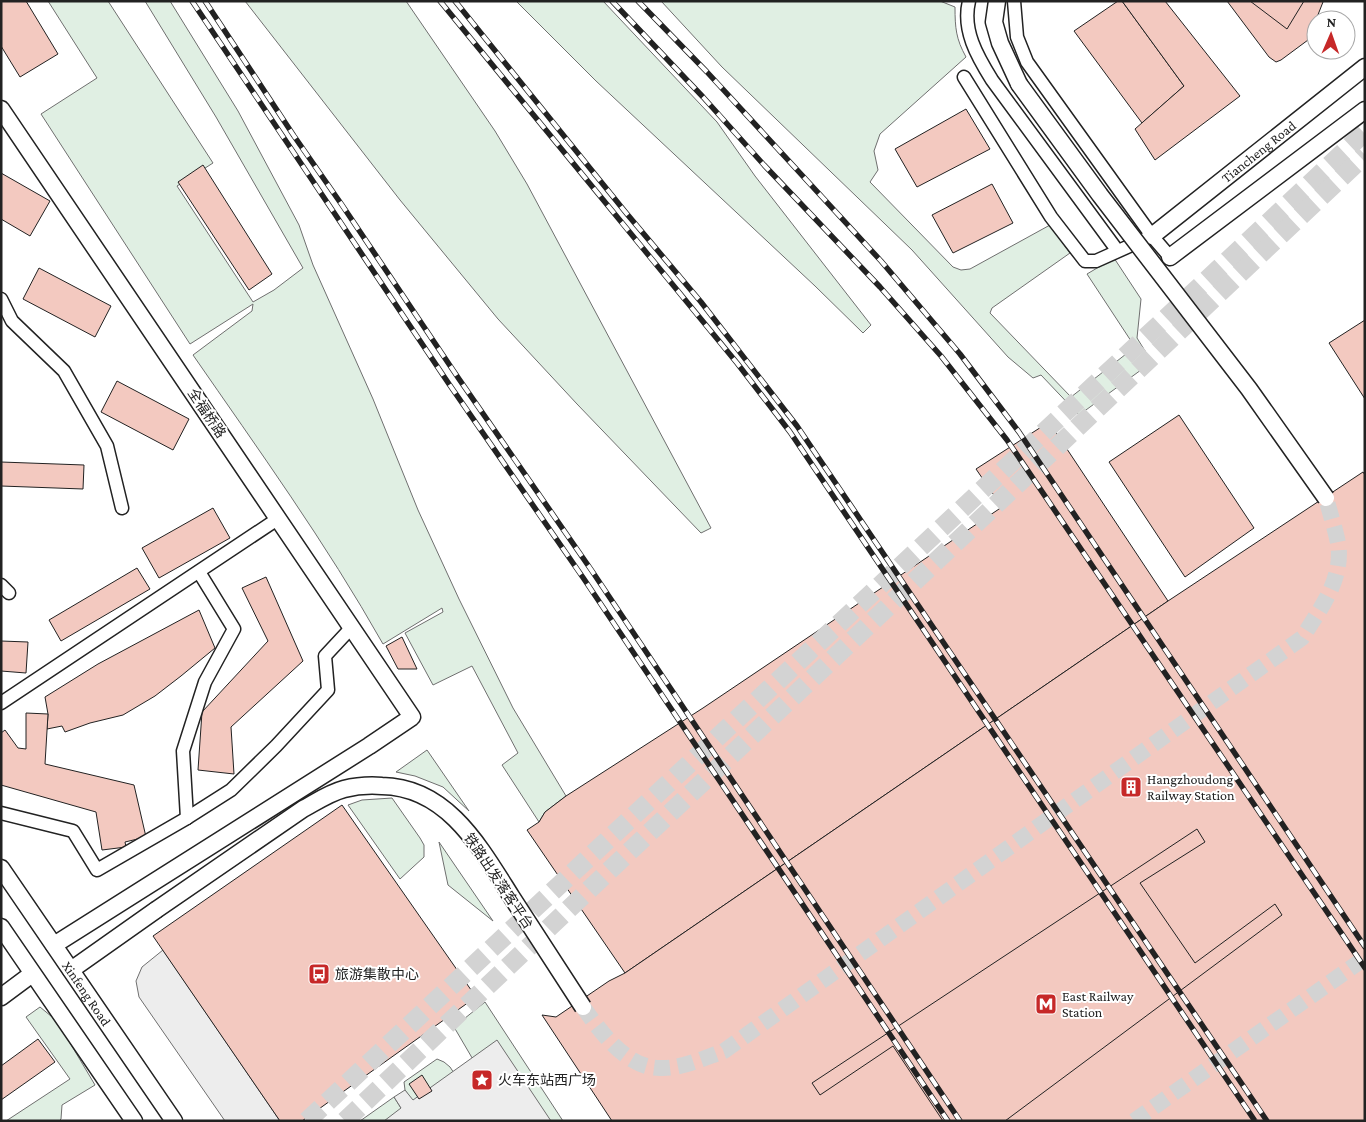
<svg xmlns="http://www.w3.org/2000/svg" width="1366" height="1122" font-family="'Crimson Pro','Noto Sans SC',serif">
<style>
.green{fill:#e0efe3;stroke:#6f6f6f}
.parking{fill:#ededed;stroke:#6f6f6f}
.building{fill:#f3c9c0;stroke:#222}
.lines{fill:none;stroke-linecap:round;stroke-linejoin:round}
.secondary-tunnel{stroke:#d3d3d3;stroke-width:16;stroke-dasharray:16 8;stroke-linecap:butt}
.primary-tunnel{stroke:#d3d3d3;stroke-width:19;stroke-dasharray:19 9;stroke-linecap:butt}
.street-casing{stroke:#222;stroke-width:15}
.secondary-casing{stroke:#222;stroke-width:19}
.street{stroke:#fff;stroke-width:12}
.secondary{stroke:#fff;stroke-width:16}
.rail-casing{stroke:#222;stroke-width:5.5}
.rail{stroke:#fff;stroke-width:4;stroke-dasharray:11;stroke-linecap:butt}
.secondary-bridge-casing{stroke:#222;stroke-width:19;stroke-linecap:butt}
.secondary-bridge{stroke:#fff;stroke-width:16}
.labels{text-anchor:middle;stroke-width:4;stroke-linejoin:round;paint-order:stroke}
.street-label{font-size:14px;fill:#222;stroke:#fff}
.poi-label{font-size:14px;fill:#222;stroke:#fff;text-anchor:start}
</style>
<rect width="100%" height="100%" fill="#fff"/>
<!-- green -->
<g class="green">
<path d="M48,1H108L213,163L177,186L253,302L274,290L303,268L216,117L145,1H170L238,111L299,225L313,265L373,399L418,510L459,599L513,708L566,796L545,812L539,822L502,765L518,753L472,666L433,685L405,633L443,612L442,608L383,644C326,543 258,449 193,355L252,311L253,304L190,344L41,114L97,78Z"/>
<polygon points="245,1 406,1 495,131 527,184 711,528 701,533 577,404 498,319 400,200"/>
<polygon points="516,1 603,1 717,122 755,176 871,325 863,333 815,286 596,81"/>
<path d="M661,1H940L955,7C955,28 956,39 966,57L880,134L874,151L878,170L870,182L953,267L961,270L970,269L1050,225L1070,253L992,308L990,313L1071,397L1135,347L1087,274L1114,258L1141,299L1137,338L1152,362L1079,415L1041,375L1033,378L1008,357L912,250L722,67Z"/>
<polygon points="427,750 469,811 443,787 415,776 396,772"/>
<polygon points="392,798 420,838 424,845 424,857 400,879 348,805 362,800"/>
<polygon points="439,842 493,921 448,885"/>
<polygon points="485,1002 563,1121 509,1121 454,1027"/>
<polygon points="40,1007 57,1021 95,1085 62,1105 61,1119 59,1121 6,1121 70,1079 26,1017"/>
<polygon points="437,1059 444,1062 450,1067 486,1121 426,1121 405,1090 404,1082"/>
<polygon points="394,1097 409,1121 360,1121"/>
</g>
<!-- parking -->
<g class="parking">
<polygon points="163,950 280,1121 225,1121 139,997 136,981 142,967"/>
<polygon points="497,1040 551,1121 384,1121 401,1108 394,1097 405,1090 413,1100"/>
</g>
<!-- building -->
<g class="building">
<polygon points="1,1 26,1 58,54 20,77 1,46"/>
<polygon points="1118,1 1122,1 1184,86 1142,123 1074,31"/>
<polygon points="1122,1 1165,1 1240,96 1155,160 1135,129 1184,86"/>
<polygon points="1227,1 1322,1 1323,2 1308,40 1281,60 1276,62 1269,57"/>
<polygon points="1250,1 1304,1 1287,29"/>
<polygon points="966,109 990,149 917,187 895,149"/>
<polygon points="203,165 272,274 249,290 178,182"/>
<polygon points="1,173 50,201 30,236 1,219"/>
<polygon points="992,184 1013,223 953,253 932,215"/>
<polygon points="39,268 111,306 95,337 23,299"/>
<polygon points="1365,320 1365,399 1329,343"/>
<polygon points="117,381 189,419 173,450 101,412"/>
<polygon points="1179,415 1254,528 1185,577 1109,462"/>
<polygon points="1049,422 1168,601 625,973 527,830 539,822 545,812 566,796 703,708 1002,507 976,469"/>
<polygon points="1,462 84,465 83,489 1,486"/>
<polygon points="1363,472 1365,475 1365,1121 612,1121 542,1015 556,1017 609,981 625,973 1168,601"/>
<polygon points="213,508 230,538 159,578 142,548"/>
<polygon points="137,568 150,589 61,641 49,620"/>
<polygon points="266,577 303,661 231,727 234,774 198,770 202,712 268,641 242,588"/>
<polygon points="199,610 215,648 181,676 155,696 123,715 90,723 65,732 62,726 47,729 48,714 45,697 98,664"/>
<polygon points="402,637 417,669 398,669 386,646"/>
<polygon points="1,641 28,642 26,673 1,671"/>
<polygon points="26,713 48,714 45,764 134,785 146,837 125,842 126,847 102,850 96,812 1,785 1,733 5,730 18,748 26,749"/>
<polygon points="342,805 476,997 302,1121 280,1121 153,936"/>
<polygon points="1197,829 1205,842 1140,883 1195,963 1275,904 1282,915 1005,1121 943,1121 893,1046 820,1095 812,1083"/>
<polygon points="38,1039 55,1062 1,1100 1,1066"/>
<polygon points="422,1075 432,1091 419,1099 409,1084"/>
</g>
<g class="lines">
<!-- secondary-tunnel -->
<g class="secondary-tunnel">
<path d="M583,1007C601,1032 626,1068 660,1068C681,1069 704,1058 724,1051L1302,638C1320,609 1344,579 1338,543C1335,528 1330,513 1326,498"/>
<polyline points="1134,1121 1365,958"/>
</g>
<!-- primary-tunnel -->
<g class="primary-tunnel">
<polyline points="307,1121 1365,132"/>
<polyline points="345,1121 1365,155"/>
</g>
<!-- street casing -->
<g class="street-casing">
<g id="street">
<path d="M969,1C962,30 977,56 992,80L1117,250"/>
<polyline points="1014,1 1017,37 1027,62 1152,236 1170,257"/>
<polyline points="964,77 1051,217 1085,261 1096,261 1145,239"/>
<polyline points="1,299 12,321 64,371 107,446 122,508"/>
<polyline points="1,585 9,593"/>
<polyline points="1,703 279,518"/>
<polyline points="1,813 73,831 97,870 187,818 231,790 276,746 328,690 325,656 352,627"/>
<polyline points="187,818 183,751 205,682 234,629 199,572"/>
</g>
</g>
<!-- secondary casing -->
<g class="secondary-casing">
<g id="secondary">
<polyline points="997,1 994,22 1000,43 1019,84"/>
<polyline points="1,109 412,717 369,746 54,945"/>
<path id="s1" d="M1152,236L1365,67"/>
<polyline points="1170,257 1365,110"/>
<path id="s2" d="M1,868L174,1121"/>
<polyline points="1,927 134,1121"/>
<polyline points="71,970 156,910"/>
<polyline points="1,997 32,974"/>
</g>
</g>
<!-- street -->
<use href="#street" class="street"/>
<!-- secondary -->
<use href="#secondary" class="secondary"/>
<!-- rail casing -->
<g class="rail-casing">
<g id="rail">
<polyline points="192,1 449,384 584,579 948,1121"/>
<polyline points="205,1 294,136 342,205 459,379 592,571 960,1121"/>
<polyline points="440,1 737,363 790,432 1255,1121"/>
<polyline points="455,1 627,214 701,302 797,426 1267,1121"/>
<polyline points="612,1 703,97 764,165 880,287 941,356 1007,440 1365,968"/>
<polyline points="638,1 707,72 881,261 960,354 1019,432 1365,947"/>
</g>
</g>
<!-- rail -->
<use href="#rail" class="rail"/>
<!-- secondary-bridge casing -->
<g class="secondary-bridge-casing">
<g id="secondary-bridge">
<polyline points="1019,84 1100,195 1249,389 1326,498"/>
<path d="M156,910L303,809C316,802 329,793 344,789C356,786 369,785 382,786C447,787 480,847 511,896C535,933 559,970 583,1007"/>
</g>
</g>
<!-- secondary-bridge -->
<use href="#secondary-bridge" class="secondary-bridge"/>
</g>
<!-- icons -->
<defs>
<g id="building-square" transform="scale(1.125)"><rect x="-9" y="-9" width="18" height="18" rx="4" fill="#c62828" stroke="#fff"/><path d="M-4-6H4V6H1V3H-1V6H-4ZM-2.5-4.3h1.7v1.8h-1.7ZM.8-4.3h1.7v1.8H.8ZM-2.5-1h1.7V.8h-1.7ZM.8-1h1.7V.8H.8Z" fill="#fff"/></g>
<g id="bus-square" transform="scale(1.125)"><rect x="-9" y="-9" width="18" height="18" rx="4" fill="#c62828" stroke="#fff"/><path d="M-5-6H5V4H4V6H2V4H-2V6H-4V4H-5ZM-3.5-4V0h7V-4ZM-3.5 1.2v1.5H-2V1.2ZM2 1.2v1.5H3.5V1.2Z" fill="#fff"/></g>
<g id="metro-square" transform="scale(1.125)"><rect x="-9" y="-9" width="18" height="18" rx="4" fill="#c62828" stroke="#fff"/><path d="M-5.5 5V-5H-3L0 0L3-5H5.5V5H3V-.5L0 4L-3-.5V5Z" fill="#fff"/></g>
<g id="sight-square" transform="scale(1.125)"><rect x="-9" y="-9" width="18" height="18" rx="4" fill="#c62828" stroke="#fff"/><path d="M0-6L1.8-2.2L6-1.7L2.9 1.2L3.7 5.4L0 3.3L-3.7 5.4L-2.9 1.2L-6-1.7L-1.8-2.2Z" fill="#fff"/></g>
</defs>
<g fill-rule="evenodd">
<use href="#building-square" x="1131" y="787"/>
<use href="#bus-square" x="319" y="974"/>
<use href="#metro-square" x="1046" y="1004"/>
<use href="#sight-square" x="482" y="1080"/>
</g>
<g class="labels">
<!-- street labels -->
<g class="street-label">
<text dy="5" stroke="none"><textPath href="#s1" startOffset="136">Tiancheng Road</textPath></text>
<text transform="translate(207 413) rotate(56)" y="5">全福桥路</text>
<text transform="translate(499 881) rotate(56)" y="5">铁路出发落客平台</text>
<text dy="5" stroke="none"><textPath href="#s2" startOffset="152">Xinfeng Road</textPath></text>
</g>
<!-- poi labels -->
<g class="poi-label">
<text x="1147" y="784">Hangzhoudong<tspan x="1147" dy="16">Railway Station</tspan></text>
<text x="335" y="979">旅游集散中心</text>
<text x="1062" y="1001">East Railway<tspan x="1062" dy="16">Station</tspan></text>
<text x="498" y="1085">火车东站西广场</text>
</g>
</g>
<!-- border -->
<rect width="1366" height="1122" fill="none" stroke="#222222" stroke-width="5"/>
<!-- north arrow -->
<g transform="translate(1331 35) rotate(2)"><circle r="24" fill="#ffffff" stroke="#a7a7a7"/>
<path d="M0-4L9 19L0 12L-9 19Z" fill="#c62828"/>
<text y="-8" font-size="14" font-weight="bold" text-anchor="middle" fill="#222222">N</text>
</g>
</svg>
